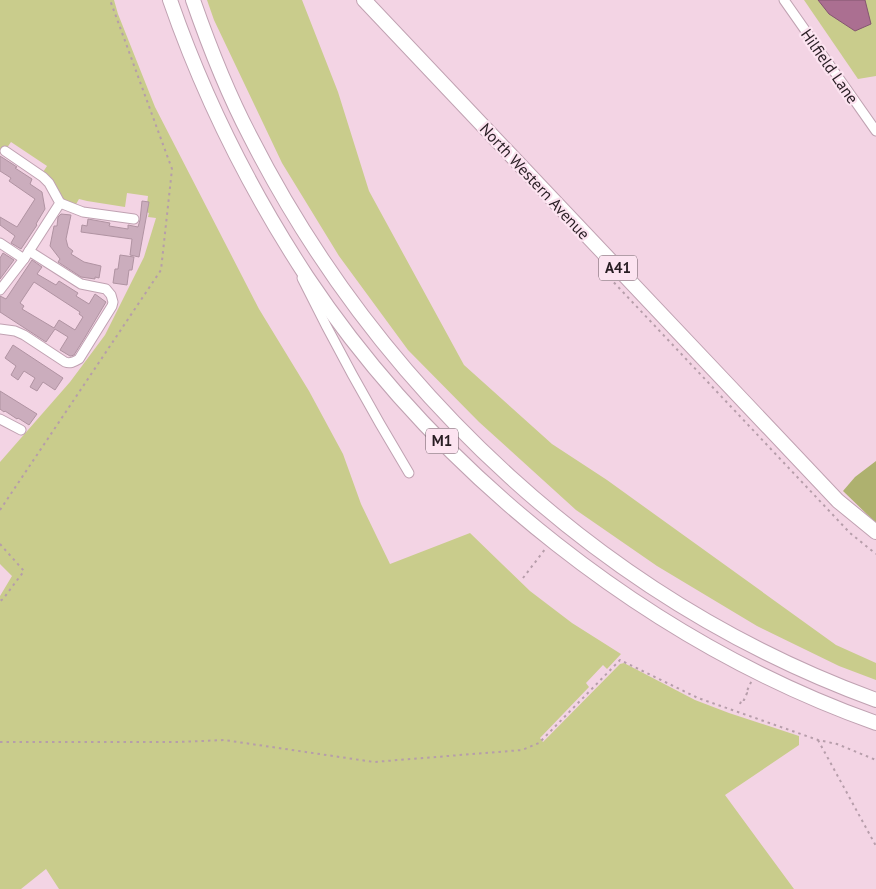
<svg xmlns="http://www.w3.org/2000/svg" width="876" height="889" font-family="'PT Sans',sans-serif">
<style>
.green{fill:#c9cc8c}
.forest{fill:#aeb16f}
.water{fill:#ab6f91;stroke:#845670}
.building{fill:#cbadbd;stroke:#b093a2;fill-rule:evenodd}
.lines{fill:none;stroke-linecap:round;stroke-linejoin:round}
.minor-casing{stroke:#c0a2b2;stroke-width:11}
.highway-casing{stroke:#c0a2b2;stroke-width:16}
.path{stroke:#b69daa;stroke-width:2;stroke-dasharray:2.5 4;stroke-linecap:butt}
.minor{stroke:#fff;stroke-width:9}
.highway{stroke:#fff;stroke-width:14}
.labels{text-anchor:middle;stroke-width:4.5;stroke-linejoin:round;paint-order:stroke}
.shield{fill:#fce3f0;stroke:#685860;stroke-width:1}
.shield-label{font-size:15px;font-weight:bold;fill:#281d23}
.street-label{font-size:16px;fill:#281d23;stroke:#fce3f0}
</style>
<rect width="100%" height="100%" fill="#f3d4e4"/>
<!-- green -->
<g class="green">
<polygon points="0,0 114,0 118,14 155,107 259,309 309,391 343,454 361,504 390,564 470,533 530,591 572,623 621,654 607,669 603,665 586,683 589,687 540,738 543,742 620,664 624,663 695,700 729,713 799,736 799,745 725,795 794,889 59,889 46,869 21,889 0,889 0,596 12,576 0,564 0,462 70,382 105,335 144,257 156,218 148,217 149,213 146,212 148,196 127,193 125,207 87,201 79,199 75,206 62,198 43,172 47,166 11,142 2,155 0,153"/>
<polygon points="207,0 302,0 338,92 369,191 464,365 552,444 607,480 836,645 876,663 876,680 839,666 757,626 657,566 576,510 479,422 408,350 339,256 282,163 214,20"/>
<polygon points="804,0 876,0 876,76 858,79"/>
</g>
<!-- forest -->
<polygon class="forest" points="876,461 876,523 843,491 855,477"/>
<!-- water -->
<polygon class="water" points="818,0 865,0 871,24 855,31 829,14"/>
<!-- building -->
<g class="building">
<polygon points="0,156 17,167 15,168 32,179 30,184 42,192 45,209 36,224 37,225 21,249 11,243 15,236 0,225 0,217 17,227 35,199 9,181 11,178 0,171"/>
<polygon points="142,201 149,202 139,257 130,255 132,239 81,232 82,225 87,226 88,219 110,223 109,226 128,229 128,225 138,227 140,220"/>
<polygon points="61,214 71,215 66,239 68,247 73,251 71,254 84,262 101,266 99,278 95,277 95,279 81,277 58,262 60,259 50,246 54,226 57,226 58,217"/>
<polygon points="3,253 14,260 0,279 0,258"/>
<polygon points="120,255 134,257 132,270 129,270 127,285 113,283 115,269 118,269"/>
<path d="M32,260L42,267L37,274L56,285L59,281L78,293L76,296L89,304L95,294L106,302L84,339L74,355L71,356H70L60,350L68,337L55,329L46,342L0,312V296L6,299ZM34,282L80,312L79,314L83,317L75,330L59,320L54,328L22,309L24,306L20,303Z"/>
<polygon points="13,345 63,378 55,390 43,382 37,391 30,387 35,378 24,371 18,380 11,375 16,366 5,358"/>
<polygon points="0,391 37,414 29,425 18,418 17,419 5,411 4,412 0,409"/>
</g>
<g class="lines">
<!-- minor casing -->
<g class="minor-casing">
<g id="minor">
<polyline points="784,0 876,131"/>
<polyline points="60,203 83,212 134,219"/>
<polyline points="0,243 24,259"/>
<path d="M302,278C335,345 371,410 409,473"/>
<polyline points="0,290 24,259 60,203 49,183 43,177 5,151"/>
<path d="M0,329L15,331L24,335L65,362C70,364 74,362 79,359L112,306L113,302L111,295L106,289L81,284L29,251"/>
<polyline points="0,419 21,430"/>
</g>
</g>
<!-- highway casing -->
<g class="highway-casing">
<g id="highway">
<path d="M170,0C204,98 250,190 307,277C439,475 651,643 876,723"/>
<path d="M193,0C209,46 227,92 250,136C380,392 605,601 876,700"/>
<polyline points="364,0 838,501 876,532"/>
</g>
</g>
<!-- path -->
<g class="path">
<polyline points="605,273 850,533 876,554"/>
<polyline points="0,510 161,270 172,169 110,0"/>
<polyline points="0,544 24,571 3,599 0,601"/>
<polyline points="523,578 546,548"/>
<polyline points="740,704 742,699 744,700 747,693 746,693 752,680"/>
<polyline points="818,740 876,846"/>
<polyline points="0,742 179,742 224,740 374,762 522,750 539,743 620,660 698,698 818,740 837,744 876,760"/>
</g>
<!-- minor -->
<use href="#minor" class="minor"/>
<!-- highway -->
<use href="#highway" class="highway"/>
</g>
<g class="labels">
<!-- shield labels -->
<g class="shield">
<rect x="599" y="255.5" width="38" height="25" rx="4"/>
<rect x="426" y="428.5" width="32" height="25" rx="4"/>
</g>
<g class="shield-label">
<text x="618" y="273">A41</text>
<text x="442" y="446">M1</text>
</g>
<!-- street labels -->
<g class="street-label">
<text transform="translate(830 66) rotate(55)" y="6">Hilfield Lane</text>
<text transform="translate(535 181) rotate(47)" y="6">North Western Avenue</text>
</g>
</g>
</svg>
